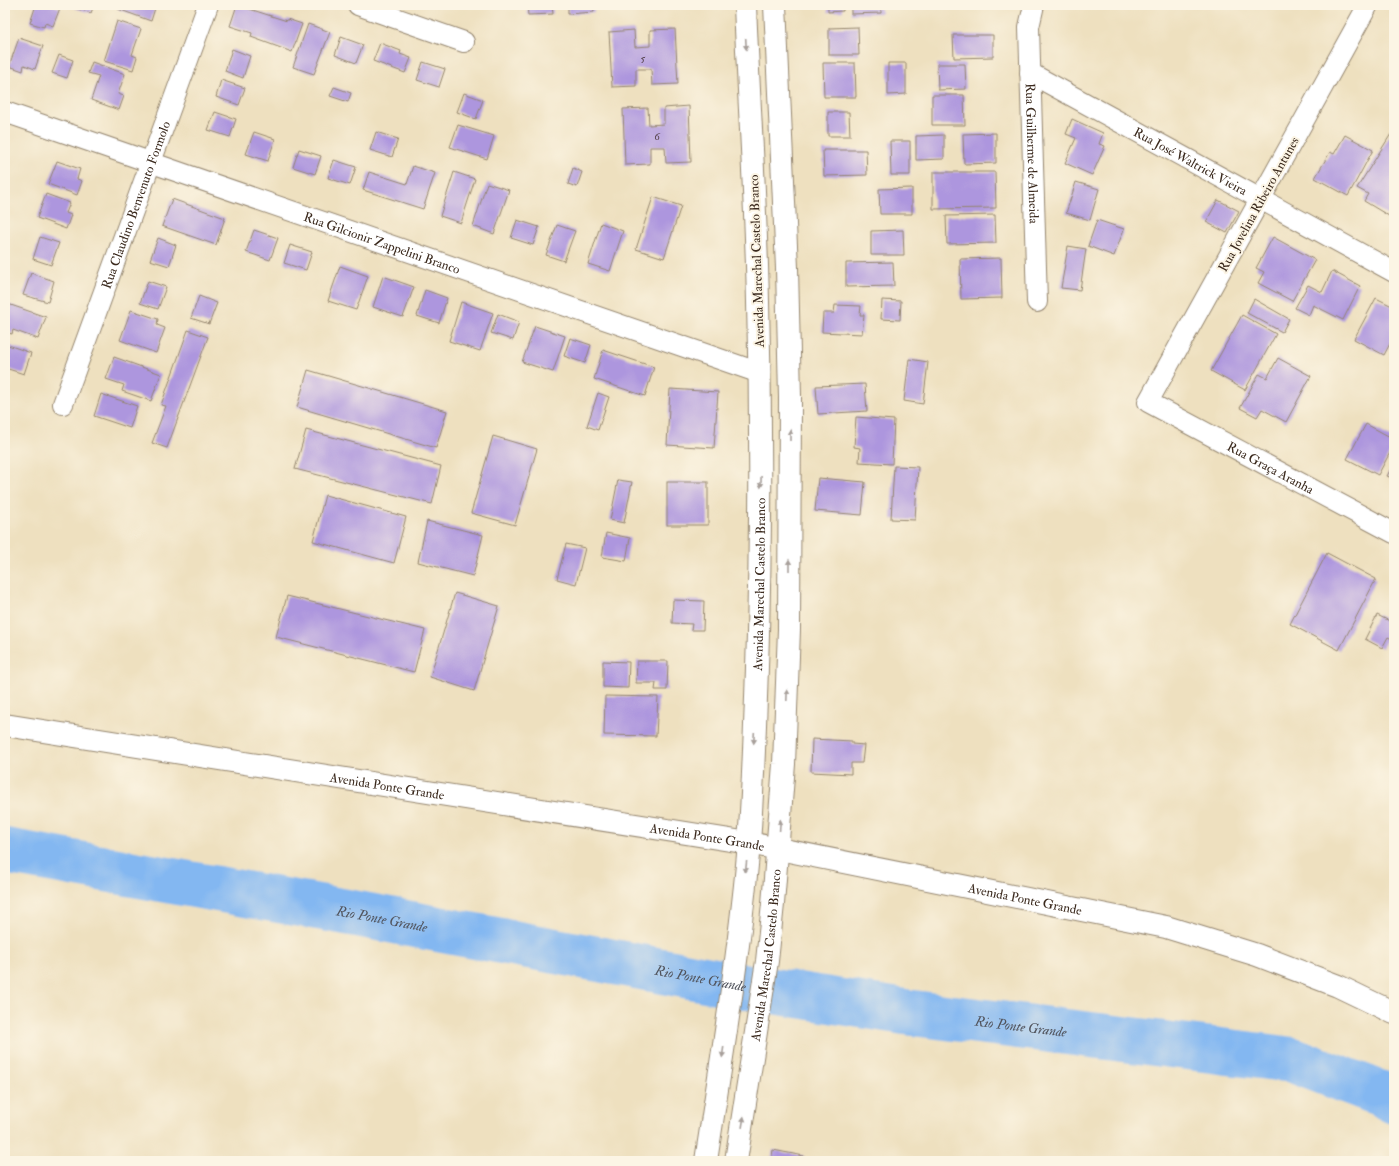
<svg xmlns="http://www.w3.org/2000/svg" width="1399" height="1166" font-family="'IM FELL Double Pica',serif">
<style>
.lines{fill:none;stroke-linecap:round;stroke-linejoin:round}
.river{stroke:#83b7f1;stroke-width:46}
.building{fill:#ad96de}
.minor-casing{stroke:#94856e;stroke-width:22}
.tertiary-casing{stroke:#94856e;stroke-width:24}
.minor{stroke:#fff;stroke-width:20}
.tertiary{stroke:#fff;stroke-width:22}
.oneway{fill:#a79f9a}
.labels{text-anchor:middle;stroke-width:4;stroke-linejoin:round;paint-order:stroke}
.number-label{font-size:11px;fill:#58454e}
.street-label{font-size:13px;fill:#3b2a1e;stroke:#fcf5e5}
.water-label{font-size:14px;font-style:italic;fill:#51545d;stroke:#fcf5e5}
</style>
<rect width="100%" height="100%" fill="#fcf5e5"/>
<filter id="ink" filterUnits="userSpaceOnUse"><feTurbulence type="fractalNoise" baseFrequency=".025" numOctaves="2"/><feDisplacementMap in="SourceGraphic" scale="8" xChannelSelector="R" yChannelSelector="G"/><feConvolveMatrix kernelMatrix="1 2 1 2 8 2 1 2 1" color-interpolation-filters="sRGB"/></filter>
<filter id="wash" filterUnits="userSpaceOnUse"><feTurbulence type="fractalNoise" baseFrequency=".012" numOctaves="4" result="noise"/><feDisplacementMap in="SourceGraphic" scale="16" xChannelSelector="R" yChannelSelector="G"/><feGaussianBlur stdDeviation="0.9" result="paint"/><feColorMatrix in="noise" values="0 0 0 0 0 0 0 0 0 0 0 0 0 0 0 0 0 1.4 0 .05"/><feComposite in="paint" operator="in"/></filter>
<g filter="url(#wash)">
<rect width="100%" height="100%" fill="#eee0bf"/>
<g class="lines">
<!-- river -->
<path class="river" id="s1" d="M5,851L352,913L748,987L905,1012L1293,1060L1379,1093L1394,1101"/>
</g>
<g id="blocks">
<!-- building -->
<g class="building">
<polygon points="36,5 53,5 60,8 53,26 45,23 44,27 30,23"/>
<polygon points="76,5 94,5 91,13 75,8"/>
<polygon points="119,5 156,5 151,21 118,9"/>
<polygon points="237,5 287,21 287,19 302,24 292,52 251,37 252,33 230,26"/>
<polygon points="527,5 552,5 553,14 528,15"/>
<polygon points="568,5 593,5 594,12 568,14"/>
<polygon points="828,5 843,5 843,11 828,12"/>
<polygon points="851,5 881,5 881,13 851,14"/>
<polygon points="117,21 141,29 132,55 137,57 133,70 104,61"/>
<polygon points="308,24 330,32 314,74 293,67"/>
<polygon points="858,27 859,55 829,55 829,28"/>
<polygon points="675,29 678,84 652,85 651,69 636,69 636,86 612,87 609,32 634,30 635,47 650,46 650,30"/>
<polygon points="953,35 993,35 993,57 954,58"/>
<polygon points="341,37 363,45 356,63 335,55"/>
<polygon points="19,38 43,46 35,69 24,65 23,71 9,66"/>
<polygon points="380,43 401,51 400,54 411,58 405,73 373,61"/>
<polygon points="232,49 250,56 243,78 225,71"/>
<polygon points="59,55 73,60 67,78 52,73"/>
<polygon points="92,62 125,74 118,94 124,96 119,110 91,100 99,76 88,73"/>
<polygon points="423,62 445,69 439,87 417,80"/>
<polygon points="823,63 855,63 856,97 824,97"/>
<polygon points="888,63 906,63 906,94 888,95"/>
<polygon points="937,64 965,64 966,89 938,90"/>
<polygon points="221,80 245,88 239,105 216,97"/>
<polygon points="334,87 351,93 348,102 330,96"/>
<polygon points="464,93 483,100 476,119 457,112"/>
<polygon points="932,95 964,95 965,125 932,125"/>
<polygon points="689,106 691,162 666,163 665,147 650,147 650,164 625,165 623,109 648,108 649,125 664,124 664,108"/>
<polygon points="215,112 236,119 230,137 208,130"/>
<polygon points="828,112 849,112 850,136 828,136"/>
<polygon points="1072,119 1103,133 1099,144 1105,146 1092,175 1065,163 1076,138 1066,134"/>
<polygon points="458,125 494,136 487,159 450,147"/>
<polygon points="254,132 275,139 268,161 246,154"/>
<polygon points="376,132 398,139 392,157 370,150"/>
<polygon points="996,133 996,163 964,164 963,134"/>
<polygon points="1391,134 1394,136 1394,207 1389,216 1364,201 1368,194 1357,188"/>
<polygon points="944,135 944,159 916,160 916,136"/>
<polygon points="1345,135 1373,150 1348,196 1315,178 1330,152 1334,154"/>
<polygon points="890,141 910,141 910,175 891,175"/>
<polygon points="299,149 321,156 315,174 293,167"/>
<polygon points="823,150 866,150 867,175 824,176"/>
<polygon points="334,160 356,167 350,185 328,178"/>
<polygon points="57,161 80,169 77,179 82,181 77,195 48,184"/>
<polygon points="413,166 435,173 423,209 363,190 369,172 407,184"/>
<polygon points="573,168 582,172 577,187 568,184"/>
<polygon points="454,172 475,179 461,223 440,216"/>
<polygon points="933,172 995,172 996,208 933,209"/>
<polygon points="1076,182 1099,189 1090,220 1066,213"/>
<polygon points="487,183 509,190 494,234 473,226"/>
<polygon points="912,188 912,214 880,214 879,189"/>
<polygon points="46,194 70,203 66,213 71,215 66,229 37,218"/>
<polygon points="653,197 681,206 664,258 636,249"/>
<polygon points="172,199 225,218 216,245 162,226"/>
<polygon points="1218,200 1239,211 1227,233 1206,222"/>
<polygon points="995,215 996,243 947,244 946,216"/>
<polygon points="517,220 539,227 533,245 511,238"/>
<polygon points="1097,220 1124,229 1114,256 1088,246"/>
<polygon points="601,223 623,231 610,271 588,264"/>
<polygon points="557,225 575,231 564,261 546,255"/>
<polygon points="254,230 278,238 270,260 246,252"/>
<polygon points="903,230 904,255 871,255 871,231"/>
<polygon points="40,237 59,243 51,265 33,259"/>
<polygon points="1273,237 1315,260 1292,301 1258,283 1264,272 1256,268"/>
<polygon points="158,238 176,245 169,266 150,260"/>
<polygon points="290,245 312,252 306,270 284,263"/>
<polygon points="1068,246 1086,249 1080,290 1061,288"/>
<polygon points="1001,258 1002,298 961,299 960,259"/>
<polygon points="893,262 894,286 846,287 846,263"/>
<polygon points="340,266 368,276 356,310 328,301"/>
<polygon points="1332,271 1360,286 1343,320 1313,305 1309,315 1295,308 1308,285 1322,292"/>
<polygon points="31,273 54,281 48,302 23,295"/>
<polygon points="383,276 414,287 403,317 373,307"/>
<polygon points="148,281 166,287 158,309 140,303"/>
<polygon points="425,290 447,298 439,323 417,316"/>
<polygon points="199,296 217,303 209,324 191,318"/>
<polygon points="1376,298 1394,307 1394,336 1384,355 1354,339"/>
<polygon points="1254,299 1289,319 1282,332 1247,313"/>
<polygon points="882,300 901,301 900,320 881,319"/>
<polygon points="461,302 493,313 480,351 449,341"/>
<polygon points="5,303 46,317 38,339 13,330 12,334 5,332"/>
<polygon points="835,305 861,306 860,315 864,315 862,334 822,332 823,313 834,313"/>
<polygon points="131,310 158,319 157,325 165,328 156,353 120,340"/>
<polygon points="498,314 519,322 513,340 491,333"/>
<polygon points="1242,315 1276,334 1245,390 1211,371"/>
<polygon points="535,326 565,336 553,372 522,362"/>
<polygon points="188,330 208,337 167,448 152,443 166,406 161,405"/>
<polygon points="570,338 591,345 585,363 564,356"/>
<polygon points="8,345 31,353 24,374 5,368 5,353"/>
<polygon points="603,350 654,367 645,396 594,379"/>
<polygon points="114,357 161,374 151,401 122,391 124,385 106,379"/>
<polygon points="1278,358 1311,376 1286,422 1262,409 1257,417 1240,408 1259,374 1267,378"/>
<polygon points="909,359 928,362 923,404 904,401"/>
<polygon points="308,370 447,411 436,448 297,407"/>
<polygon points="865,384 867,411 818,414 816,386"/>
<polygon points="670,389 718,392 714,448 667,445"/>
<polygon points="598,393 609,397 598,430 587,426"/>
<polygon points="101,394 137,406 130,428 94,416"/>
<polygon points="856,417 894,420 892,464 859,462 860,448 854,447"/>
<polygon points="1366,424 1394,439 1394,445 1378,475 1347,459"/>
<polygon points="306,430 441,466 432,504 295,469"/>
<polygon points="493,436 537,449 515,525 471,513"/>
<polygon points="1394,463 1394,479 1387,476"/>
<polygon points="894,466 918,467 915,520 891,519"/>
<polygon points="818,478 865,482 862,515 815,511"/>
<polygon points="618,480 632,482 624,523 610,520"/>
<rect x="667" y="482" width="41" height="43"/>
<polygon points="325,495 406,517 394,563 313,541"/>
<polygon points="427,521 483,535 473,576 418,562"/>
<polygon points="606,533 630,538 626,561 602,557"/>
<polygon points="566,544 585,548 576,584 557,579"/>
<polygon points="1327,553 1376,579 1339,650 1290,624"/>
<polygon points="455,593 499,606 474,691 430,677"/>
<polygon points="287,596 425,630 414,672 276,637"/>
<polygon points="673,600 704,601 703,630 691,630 692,624 672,623"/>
<polygon points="1377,615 1394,623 1394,640 1388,637 1382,648 1365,639"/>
<polygon points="603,661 629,662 628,688 603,687"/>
<polygon points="637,661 668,661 667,690 655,690 656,683 636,683"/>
<polygon points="605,696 658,697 656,736 604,735"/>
<polygon points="812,739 852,741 852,744 864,745 862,763 851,763 851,774 811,772"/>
<polygon points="773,1150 804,1156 803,1161 771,1161"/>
</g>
</g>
</g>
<g filter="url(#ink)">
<use href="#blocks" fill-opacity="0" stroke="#94856e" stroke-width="1"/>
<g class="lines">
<!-- minor casing -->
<g class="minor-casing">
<g id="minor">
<polyline points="358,5 464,42"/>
<path id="s2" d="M1034,5L1029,27L1037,302"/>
<path id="s3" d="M1368,5L1148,402L1394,533"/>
<path id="s4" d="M1030,73L1394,272"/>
<path id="s5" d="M5,112L760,373"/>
<path id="s6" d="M63,404L208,5"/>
</g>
</g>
<!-- tertiary casing -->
<g class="tertiary-casing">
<g id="tertiary">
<path id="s7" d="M5,725L749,843L1166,927L1257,955L1338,986L1394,1013"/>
<path id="s8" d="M706,1161C722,1056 740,950 749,843C754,774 756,704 758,634C761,523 761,413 758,302C756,203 749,104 745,5"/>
<path id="s9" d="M736,1161L767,961L773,904L784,764L789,629L790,397L787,268L775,5"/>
</g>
</g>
<!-- minor -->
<use href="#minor" class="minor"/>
<!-- tertiary -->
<use href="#tertiary" class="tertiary"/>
</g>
<!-- one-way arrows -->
<defs><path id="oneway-solid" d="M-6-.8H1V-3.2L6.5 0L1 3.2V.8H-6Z"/></defs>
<g class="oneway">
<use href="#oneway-solid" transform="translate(746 44) rotate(87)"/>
<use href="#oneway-solid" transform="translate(790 435) rotate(-90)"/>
<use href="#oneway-solid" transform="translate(761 482) rotate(91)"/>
<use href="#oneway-solid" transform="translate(789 565) rotate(-90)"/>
<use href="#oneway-solid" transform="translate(787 695) rotate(-88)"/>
<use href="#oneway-solid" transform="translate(754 738) rotate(93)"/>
<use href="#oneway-solid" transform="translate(780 825) rotate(-86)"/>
<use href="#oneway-solid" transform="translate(746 867) rotate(96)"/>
<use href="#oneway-solid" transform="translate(723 1052) rotate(98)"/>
<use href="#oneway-solid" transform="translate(743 1122) rotate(-81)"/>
</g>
</g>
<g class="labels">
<!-- number labels -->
<g class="number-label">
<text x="643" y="62">5</text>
<text x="657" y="140">6</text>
</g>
<!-- street labels -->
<g class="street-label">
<text dy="5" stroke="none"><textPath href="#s2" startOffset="149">Rua Guilherme de Almeida</textPath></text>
<text dy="5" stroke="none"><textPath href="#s4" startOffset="183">Rua José Waltrick Vieira</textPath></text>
<text dy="5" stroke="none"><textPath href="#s6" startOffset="212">Rua Claudino Benvenuto Formolo</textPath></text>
<text transform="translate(1258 204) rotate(-61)" y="5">Rua Jovelina Ribeiro Antunes</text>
<text dy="5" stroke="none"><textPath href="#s5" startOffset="399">Rua Gilcionir Zappelini Branco</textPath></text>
<text transform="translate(756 261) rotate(-92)" y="5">Avenida Marechal Castelo Branco</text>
<text dy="5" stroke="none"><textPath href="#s3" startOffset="593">Rua Graça Aranha</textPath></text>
<text dy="5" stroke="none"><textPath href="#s8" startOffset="580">Avenida Marechal Castelo Branco</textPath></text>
<text dy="5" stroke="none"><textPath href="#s7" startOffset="387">Avenida Ponte Grande</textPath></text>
<text dy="5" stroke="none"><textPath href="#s7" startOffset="711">Avenida Ponte Grande</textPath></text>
<text dy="5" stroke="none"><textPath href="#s7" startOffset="1035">Avenida Ponte Grande</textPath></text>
<text dy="5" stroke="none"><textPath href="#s9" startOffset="208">Avenida Marechal Castelo Branco</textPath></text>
</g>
<!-- water labels -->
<g class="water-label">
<text dy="5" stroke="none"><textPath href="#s1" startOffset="383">Rio Ponte Grande</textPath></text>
<text dy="5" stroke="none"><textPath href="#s1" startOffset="707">Rio Ponte Grande</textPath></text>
<text dy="5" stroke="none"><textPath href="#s1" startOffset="1031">Rio Ponte Grande</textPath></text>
</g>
</g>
<!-- margin -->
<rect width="1399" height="1166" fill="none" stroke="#fcf5e5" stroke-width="20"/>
</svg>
